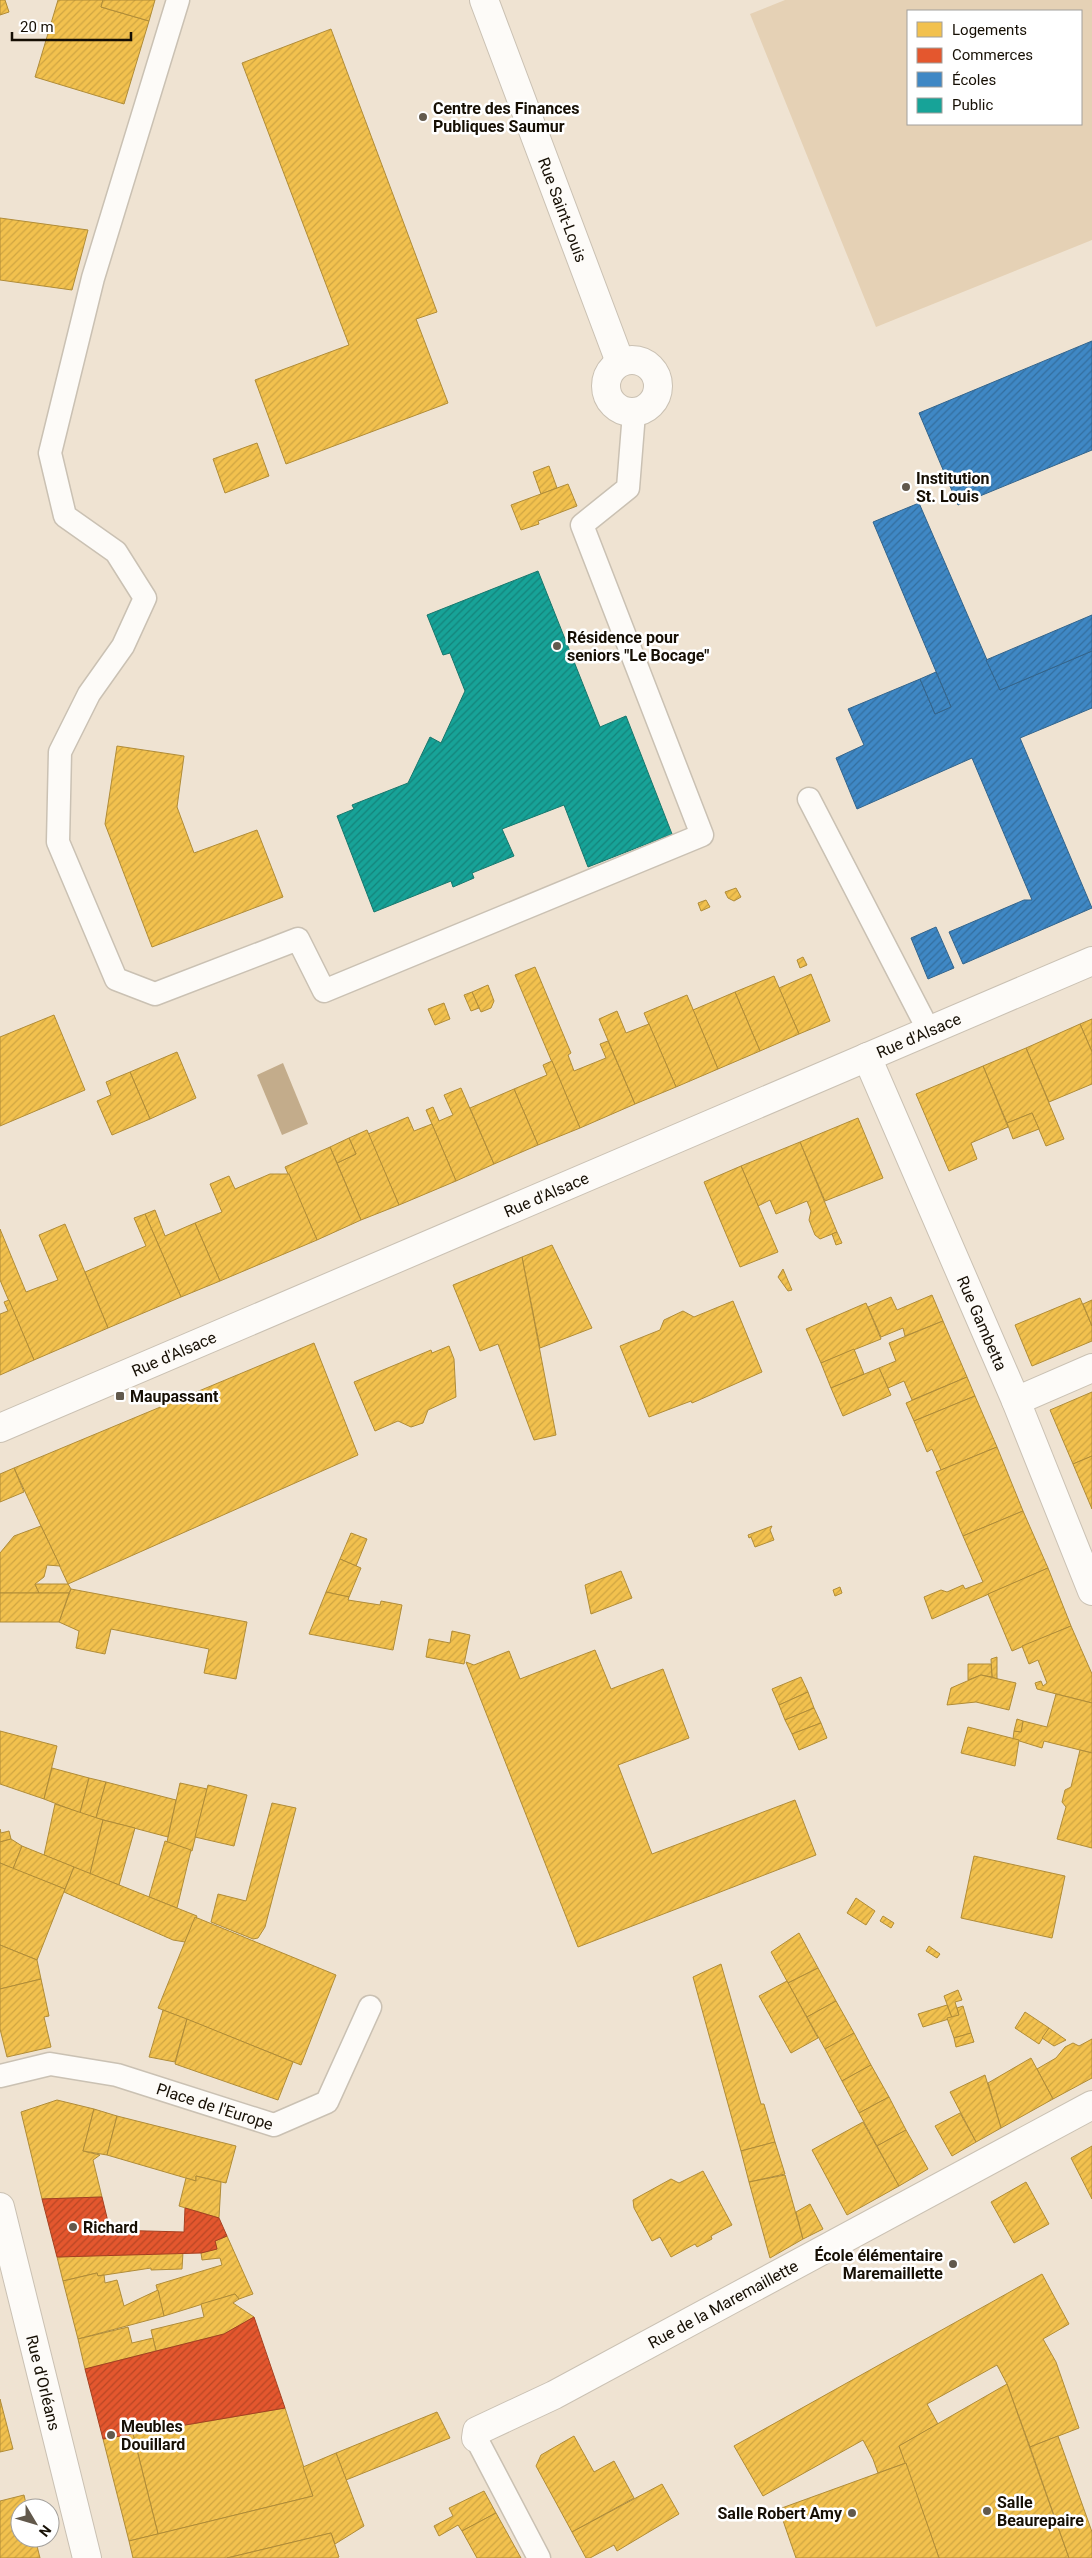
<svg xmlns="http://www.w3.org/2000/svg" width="1092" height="2558" font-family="Roboto,sans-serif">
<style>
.pitch{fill:#e5d1b5;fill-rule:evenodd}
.water{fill:#c3ac8b}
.homes{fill:url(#homes-hatch);stroke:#b08c38}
.shops{fill:url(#shops-hatch);stroke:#a64121}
.schools{fill:url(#schools-hatch);stroke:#33648b}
.public{fill:url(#public-hatch);stroke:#17776c}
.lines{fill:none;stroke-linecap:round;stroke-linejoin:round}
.service-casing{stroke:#cac1b3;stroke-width:25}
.minor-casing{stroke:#cac1b3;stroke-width:30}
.tertiary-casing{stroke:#cac1b3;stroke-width:30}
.service{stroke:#fdfbf8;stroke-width:22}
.minor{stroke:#fdfbf8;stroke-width:28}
.tertiary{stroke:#fdfbf8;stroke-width:28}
.poi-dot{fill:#62594c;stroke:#fff;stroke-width:2}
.labels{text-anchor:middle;stroke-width:5;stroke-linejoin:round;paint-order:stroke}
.poi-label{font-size:16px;font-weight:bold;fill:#160f04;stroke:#fff;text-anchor:start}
.street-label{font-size:16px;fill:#160f04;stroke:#fff}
</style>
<defs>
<pattern id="homes-hatch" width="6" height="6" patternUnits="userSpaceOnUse" patternTransform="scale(1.25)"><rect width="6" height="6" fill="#f2c14e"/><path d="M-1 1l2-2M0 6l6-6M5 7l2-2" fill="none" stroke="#cfa542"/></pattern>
<pattern id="shops-hatch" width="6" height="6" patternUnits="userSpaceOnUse" patternTransform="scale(1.25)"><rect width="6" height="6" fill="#e4572e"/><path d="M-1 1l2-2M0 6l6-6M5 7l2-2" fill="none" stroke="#b84625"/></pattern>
<pattern id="schools-hatch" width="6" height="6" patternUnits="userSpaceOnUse" patternTransform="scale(1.25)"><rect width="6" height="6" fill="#3f88c5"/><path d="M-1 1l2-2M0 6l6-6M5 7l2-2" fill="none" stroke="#346e9e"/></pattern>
<pattern id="public-hatch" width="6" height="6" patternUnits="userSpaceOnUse" patternTransform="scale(1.25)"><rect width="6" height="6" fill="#17a398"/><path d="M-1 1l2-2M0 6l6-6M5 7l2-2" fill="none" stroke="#14837a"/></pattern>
</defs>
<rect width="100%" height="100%" fill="#efe3d2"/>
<!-- pitch -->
<path class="pitch" d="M785,0H1092V240L876,327L750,14ZM908,11H1081V124H908Z"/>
<!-- water -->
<polygon class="water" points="283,1063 308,1124 282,1135 257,1075"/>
<!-- homes -->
<g class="homes">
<polygon points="0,0 5,0 9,12 0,15"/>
<polygon points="58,0 103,0 101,7 149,21 124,104 35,77"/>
<polygon points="103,0 155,0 149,21 101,7"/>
<polygon points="331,29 437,312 416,319 448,403 286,464 255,380 349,345 242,63"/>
<polygon points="0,218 88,230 72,290 0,280"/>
<polygon points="257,443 269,476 225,493 213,459"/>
<polygon points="549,466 557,488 541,494 533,472"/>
<polygon points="568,484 577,506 538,521 539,524 521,530 511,505"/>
<polygon points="117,746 184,756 177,807 194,853 257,830 283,897 152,947 105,824"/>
<polygon points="736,888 741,897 734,901 728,898 725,892"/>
<polygon points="706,900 710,907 701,911 698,903"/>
<polygon points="803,957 807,965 800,968 797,960"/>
<polygon points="535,967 571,1053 568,1055 574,1071 606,1058 600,1044 608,1041 635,1104 580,1128 515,975"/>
<polygon points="811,974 830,1021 799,1034 779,988"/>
<polygon points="774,976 799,1034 760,1051 735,992"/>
<polygon points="488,985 494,1001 491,1008 481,1012 472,992"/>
<polygon points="472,992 479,1008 471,1011 464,995"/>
<polygon points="735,992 760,1051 718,1069 693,1010"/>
<polygon points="687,995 718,1069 676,1087 644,1013"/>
<polygon points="444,1003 450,1019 435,1025 428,1009"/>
<polygon points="617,1011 626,1033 649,1024 676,1087 635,1104 599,1019"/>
<polygon points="54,1015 85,1090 0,1126 0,1037"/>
<polygon points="1092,1019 1092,1052 1080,1024"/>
<polygon points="1080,1024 1092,1052 1092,1084 1049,1102 1026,1048"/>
<polygon points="1026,1048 1064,1139 1046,1146 1032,1113 1007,1123 983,1066"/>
<polygon points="177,1052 196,1098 150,1119 130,1072"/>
<polygon points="552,1061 580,1128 538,1145 514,1089 547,1075 543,1065"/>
<polygon points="983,1066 1008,1127 971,1143 977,1159 949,1171 916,1094"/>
<polygon points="130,1072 150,1119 112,1135 97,1101 111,1095 106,1082"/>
<polygon points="461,1088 494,1164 456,1181 426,1110 433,1107 439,1121 453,1115 444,1095"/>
<polygon points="514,1089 538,1145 494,1164 470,1108"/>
<polygon points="1032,1113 1039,1129 1013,1139 1007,1123"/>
<polygon points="408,1117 414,1131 432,1124 456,1181 399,1205 368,1134"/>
<polygon points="858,1118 883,1178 825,1201 800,1142"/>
<polygon points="367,1130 399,1205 361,1220 337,1163 356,1154 349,1138"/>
<polygon points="349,1138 356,1154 337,1163 330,1147"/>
<polygon points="800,1142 837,1232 820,1239 815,1235 809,1220 811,1211 807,1201 776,1214 770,1200 758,1206 741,1166"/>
<polygon points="330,1147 361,1220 317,1240 285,1167"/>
<polygon points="741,1166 778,1252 740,1267 704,1182"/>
<polygon points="270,1174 289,1174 317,1240 220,1281 195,1223 222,1212 210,1184 229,1176 235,1189"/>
<polygon points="155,1210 165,1236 195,1223 220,1281 181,1297 145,1214"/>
<polygon points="145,1214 181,1297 108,1328 85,1272 146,1246 134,1218"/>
<polygon points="65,1224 108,1328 34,1360 0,1280 0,1229 26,1292 58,1280 39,1235"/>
<polygon points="837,1232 842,1243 836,1245 832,1234"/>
<polygon points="552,1245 592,1328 540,1348 522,1257"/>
<polygon points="522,1257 556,1435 534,1440 498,1344 480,1351 453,1285"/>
<polygon points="783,1269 792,1290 788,1291 778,1277"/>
<polygon points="932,1295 943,1321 905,1336 903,1328 881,1337 868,1307 891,1297 897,1310"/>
<polygon points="1080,1298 1092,1326 1092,1341 1032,1366 1015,1325"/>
<polygon points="9,1300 34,1360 0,1375 0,1314 8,1311 4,1302"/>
<polygon points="1092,1300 1092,1326 1083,1304"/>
<polygon points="733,1301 762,1372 699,1400 692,1403 691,1401 649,1417 620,1346 660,1330 664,1320 683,1311 694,1317"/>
<polygon points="866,1303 881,1339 821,1363 806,1329"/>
<polygon points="943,1321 967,1377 912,1400 904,1381 888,1388 879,1368 896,1361 889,1343"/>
<polygon points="314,1343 358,1455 68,1584 14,1468"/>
<polygon points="449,1346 454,1359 456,1397 428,1410 423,1423 411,1427 398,1421 375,1431 354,1382 431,1350 432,1353"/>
<polygon points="854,1349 864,1374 831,1388 821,1363"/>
<polygon points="879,1368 891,1395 843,1416 831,1388"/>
<polygon points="967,1377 975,1396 914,1421 906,1403"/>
<polygon points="1092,1392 1092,1456 1073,1464 1050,1410"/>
<polygon points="975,1396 997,1447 941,1470 932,1449 927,1452 914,1421"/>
<polygon points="997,1447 1023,1511 963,1536 936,1472"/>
<polygon points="1092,1456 1092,1509 1073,1464"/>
<polygon points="14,1468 24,1492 0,1502 0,1474"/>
<polygon points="1023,1511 1048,1568 932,1619 924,1597 941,1590 947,1592 963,1585 965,1589 983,1582 963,1536"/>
<polygon points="41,1526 60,1566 47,1565 44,1577 35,1584 39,1593 0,1593 0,1553 14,1536"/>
<polygon points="772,1526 770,1530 774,1540 755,1547 751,1537 749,1538 748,1535"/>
<polygon points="351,1533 367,1539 356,1566 340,1559"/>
<polygon points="340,1559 361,1568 349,1597 326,1592"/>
<polygon points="1048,1568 1071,1626 1012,1651 988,1594"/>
<polygon points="621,1571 632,1598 591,1614 585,1585"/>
<polygon points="35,1584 68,1584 71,1589 69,1593 39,1593"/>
<polygon points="840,1587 842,1593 835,1596 833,1590"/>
<polygon points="71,1589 247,1622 236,1679 204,1673 209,1649 111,1629 105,1654 76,1648 79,1631 59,1622"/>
<polygon points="326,1592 349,1597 348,1600 380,1605 381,1601 402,1605 393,1650 309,1634"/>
<polygon points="0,1593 69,1593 59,1622 0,1622"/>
<polygon points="1071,1626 1092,1674 1092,1703 1037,1689 1035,1683 1041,1681 1043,1686 1047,1683 1038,1660 1029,1664 1022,1646"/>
<polygon points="452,1631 470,1635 464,1664 426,1657 429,1639 450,1643"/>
<polygon points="595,1650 611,1689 663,1669 689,1738 618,1765 652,1854 795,1800 816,1855 578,1947 466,1662 474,1665 509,1651 520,1679"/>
<polygon points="997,1657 997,1679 992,1677 991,1659"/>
<polygon points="968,1664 991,1664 992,1677 981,1675 968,1680"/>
<polygon points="981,1675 1016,1683 1009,1710 976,1702 947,1705 951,1688"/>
<polygon points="801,1677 808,1692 779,1705 772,1689"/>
<polygon points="808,1692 814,1708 785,1720 779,1705"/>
<polygon points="1056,1694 1092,1703 1092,1753 1044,1741 1042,1748 1013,1739 1014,1731 1021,1732 1023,1721 1047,1727"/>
<polygon points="814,1708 821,1723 792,1734 785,1720"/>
<polygon points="1017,1719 1023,1721 1021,1732 1014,1731"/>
<polygon points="821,1723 827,1738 799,1750 792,1734"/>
<polygon points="968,1727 1019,1740 1015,1766 961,1753"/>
<polygon points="0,1731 57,1746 44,1799 0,1784"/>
<polygon points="1080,1750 1092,1753 1092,1848 1057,1839 1066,1807 1062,1802 1065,1790 1071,1787"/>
<polygon points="52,1768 89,1778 80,1813 44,1799"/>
<polygon points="89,1778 106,1782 96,1818 80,1813"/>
<polygon points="106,1782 176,1800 168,1837 96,1818"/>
<polygon points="180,1783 207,1789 192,1851 167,1842"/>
<polygon points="208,1785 247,1795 234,1846 195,1837"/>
<polygon points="272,1803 296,1808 265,1927 258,1938 253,1939 211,1922 218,1894 246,1901"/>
<polygon points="55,1804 103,1820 90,1874 44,1855"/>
<polygon points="103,1820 135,1828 119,1885 90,1874"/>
<polygon points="0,1829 1,1833 9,1831 11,1839 0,1842"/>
<polygon points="11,1839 22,1846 13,1869 0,1863 0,1842"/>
<polygon points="165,1841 191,1850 177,1908 149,1897"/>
<polygon points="22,1846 74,1867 65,1889 13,1869"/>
<polygon points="974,1856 1065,1876 1052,1938 961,1918"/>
<polygon points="0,1863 65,1889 37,1960 0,1945"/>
<polygon points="74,1867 197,1916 185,1942 173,1940 64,1892"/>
<polygon points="856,1898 875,1911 866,1925 847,1913"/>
<polygon points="883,1916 894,1923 891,1928 880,1921"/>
<polygon points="195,1917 336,1975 301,2065 158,2008"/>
<polygon points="799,1933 818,1968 788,1983 771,1952"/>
<polygon points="0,1945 37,1960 41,1979 0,1989"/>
<polygon points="929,1946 940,1954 937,1958 926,1951"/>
<polygon points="721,1964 761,2104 764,2104 775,2142 741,2151 693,1977"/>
<polygon points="818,1968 836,2001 807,2017 788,1983"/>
<polygon points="41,1979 49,2016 44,2017 51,2047 7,2057 0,2029 0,1989"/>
<polygon points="787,1981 818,2038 791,2053 759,1996"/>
<polygon points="958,1990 962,2000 955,2002 959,2015 952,2018 944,1996"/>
<polygon points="836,2001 854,2033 825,2049 807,2017"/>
<polygon points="947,2005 952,2018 923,2027 918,2014"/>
<polygon points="963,2006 971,2033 954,2038 947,2018 959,2015 957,2008"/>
<polygon points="163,2010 187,2019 175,2062 149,2057"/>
<polygon points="1025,2012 1049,2028 1039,2044 1015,2028"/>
<polygon points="187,2019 293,2062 278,2100 175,2064"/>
<polygon points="1049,2028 1066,2040 1054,2046 1042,2038"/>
<polygon points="854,2033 871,2065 842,2081 825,2049"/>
<polygon points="971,2033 974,2042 956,2047 954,2038"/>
<polygon points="1092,2039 1092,2078 1053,2099 1037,2069 1056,2058 1065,2047 1073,2043 1079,2046"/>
<polygon points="1031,2058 1053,2099 1001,2128 988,2083"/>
<polygon points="871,2065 889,2097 859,2113 842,2081"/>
<polygon points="985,2075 1001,2128 976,2142 950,2092"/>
<polygon points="889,2097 906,2130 877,2146 859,2113"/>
<polygon points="57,2100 94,2109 83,2151 100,2155 93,2160 102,2197 42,2199 21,2112"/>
<polygon points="94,2109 117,2116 107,2155 83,2151"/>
<polygon points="960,2113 976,2142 952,2156 935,2126"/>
<polygon points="117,2116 236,2146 226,2183 196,2176 196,2181 107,2155"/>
<polygon points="863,2122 899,2186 847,2215 812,2150"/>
<polygon points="906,2130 928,2169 899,2186 877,2146"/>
<polygon points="775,2142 785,2174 749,2182 741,2151"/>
<polygon points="1092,2146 1092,2199 1071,2158"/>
<polygon points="703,2171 732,2225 711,2236 712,2239 697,2247 695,2244 671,2257 660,2237 652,2241 634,2208 633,2200 671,2179 679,2183"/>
<polygon points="785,2175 803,2239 770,2258 749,2182"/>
<polygon points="196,2176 221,2182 219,2218 179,2206 186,2178 196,2181"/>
<polygon points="1026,2182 1049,2224 1014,2243 991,2202"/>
<polygon points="810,2204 823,2229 803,2239 796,2212"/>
<polygon points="227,2236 253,2294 239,2299 235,2294 164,2316 156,2285 222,2265 220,2258 202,2260 201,2253 217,2249 215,2241"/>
<polygon points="183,2252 182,2269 151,2270 151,2268 98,2276 97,2273 63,2281 57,2257"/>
<polygon points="97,2273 98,2276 104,2275 105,2283 117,2280 124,2306 158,2290 164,2316 78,2339 63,2281"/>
<polygon points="1042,2274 1069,2324 1043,2339 1056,2362 1079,2428 1030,2447 1007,2384 997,2365 927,2404 938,2424 899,2446 906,2463 878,2473 873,2459 863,2440 763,2496 734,2446"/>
<polygon points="235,2294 239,2299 233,2303 254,2317 224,2334 156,2351 151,2330 204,2317 201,2304"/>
<polygon points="128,2327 132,2343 153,2338 156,2351 85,2369 78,2339"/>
<polygon points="1007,2384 1069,2558 939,2558 899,2446"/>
<polygon points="0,2399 13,2449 0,2452"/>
<polygon points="285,2408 313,2496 158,2534 133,2434"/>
<polygon points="437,2412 450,2438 346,2480 336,2453"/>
<polygon points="133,2434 158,2534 129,2541 103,2439"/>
<polygon points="574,2436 594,2472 614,2461 634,2498 572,2532 536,2466 541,2455"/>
<polygon points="1058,2436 1092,2532 1092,2558 1069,2558 1030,2447"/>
<polygon points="336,2453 364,2526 335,2544 331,2533 227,2558 133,2558 129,2541 313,2496 303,2467"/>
<polygon points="906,2463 939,2558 796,2558 779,2509"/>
<polygon points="662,2484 679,2514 617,2551 614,2545 590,2558 586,2558 572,2532"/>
<polygon points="484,2491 496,2513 462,2531 458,2525 439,2536 434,2526 453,2516 449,2508"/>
<polygon points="24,2495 27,2508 20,2508 20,2538 35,2538 40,2558 0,2558 0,2501"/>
<polygon points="496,2513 521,2558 477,2558 462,2531"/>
<polygon points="331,2533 339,2557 337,2558 227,2558"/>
</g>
<!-- shops -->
<g class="shops">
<polygon points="102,2197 110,2230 184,2232 185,2208 219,2218 227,2236 215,2241 217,2249 201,2253 57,2257 42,2199"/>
<polygon points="254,2317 285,2408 103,2439 85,2369 224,2334"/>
</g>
<!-- schools -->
<g class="schools">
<polygon points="1092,341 1092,450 958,505 919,413"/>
<polygon points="919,503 1000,690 1092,651 1092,708 1020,738 1092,908 963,964 949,932 1024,900 1032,900 972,758 857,809 836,758 864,745 848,709 920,679 935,714 951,707 873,522"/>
<polygon points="1092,615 1092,651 1000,690 986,660"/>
<polygon points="936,672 951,707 935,714 920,679"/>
<polygon points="936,927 954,968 928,979 911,938"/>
</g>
<!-- public -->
<polygon class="public" points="538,571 600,727 626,716 672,834 588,867 564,805 502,829 514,856 472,873 474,878 453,887 451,881 374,912 337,816 354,809 352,805 408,783 430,737 441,743 465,691 450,653 443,655 427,615"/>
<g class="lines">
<!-- service casing -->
<g class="service-casing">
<g id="service">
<polyline points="178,0 93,278 50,453 65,516 116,552 145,598 123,646 89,694 60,752 58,842 116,979 155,994 298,939 324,991 702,835 582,525 628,488 634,413"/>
<polyline points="809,799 929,1031"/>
<path id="s1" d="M0,2076L50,2064L117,2075L274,2125L327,2102L370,2007"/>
<polyline points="476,2438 539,2558"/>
</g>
</g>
<!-- minor casing -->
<g class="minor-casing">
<g id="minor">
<path id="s2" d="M484,0L620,362"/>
<circle cx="632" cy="386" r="26"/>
<path id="s3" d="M867,1057L1016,1401L1092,1591"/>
<polyline points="1016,1401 1092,1368"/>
<path id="s4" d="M0,1428L1092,961"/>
<path id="s5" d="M476,2438L477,2431L554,2395L1092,2105"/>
</g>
</g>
<!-- tertiary casing -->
<g class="tertiary-casing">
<g id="tertiary">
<path id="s6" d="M0,2207L87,2558"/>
</g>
</g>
<!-- service -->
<use href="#service" class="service"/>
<!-- minor -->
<use href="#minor" class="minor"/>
<!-- tertiary -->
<use href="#tertiary" class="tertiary"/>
</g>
<!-- markers -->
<g class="poi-dot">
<circle cx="423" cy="117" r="5"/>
<circle cx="906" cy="487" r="5"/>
<circle cx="557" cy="646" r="5"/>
<rect x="115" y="1391" width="10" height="10" rx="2.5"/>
<circle cx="73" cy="2227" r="5"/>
<circle cx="953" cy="2264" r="5"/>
<circle cx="111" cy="2435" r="5"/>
<circle cx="987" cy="2511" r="5"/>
<circle cx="852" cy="2513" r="5"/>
</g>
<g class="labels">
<!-- poi labels -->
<g class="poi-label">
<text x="433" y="114">Centre des Finances<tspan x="433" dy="18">Publiques Saumur</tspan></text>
<text x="916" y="484">Institution<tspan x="916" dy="18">St. Louis</tspan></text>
<text x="567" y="643">Résidence pour<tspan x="567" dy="18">seniors "Le Bocage"</tspan></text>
<text x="130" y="1402">Maupassant</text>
<text x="83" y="2233">Richard</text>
<text x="943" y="2261" text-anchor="end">École élémentaire<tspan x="943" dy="18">Maremaillette</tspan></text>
<text x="121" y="2432">Meubles<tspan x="121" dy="18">Douillard</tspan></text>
<text x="997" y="2508">Salle<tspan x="997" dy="18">Beaurepaire</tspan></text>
<text x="842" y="2519" text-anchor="end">Salle Robert Amy</text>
</g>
<!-- street labels -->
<g class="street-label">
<text dy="6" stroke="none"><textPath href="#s2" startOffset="224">Rue Saint-Louis</textPath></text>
<text dy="6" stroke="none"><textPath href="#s4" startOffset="999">Rue d'Alsace</textPath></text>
<text dy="6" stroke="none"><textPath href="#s4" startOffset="594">Rue d'Alsace</textPath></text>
<text dy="6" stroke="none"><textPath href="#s3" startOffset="290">Rue Gambetta</textPath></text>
<text dy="6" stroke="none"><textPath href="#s4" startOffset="189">Rue d'Alsace</textPath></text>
<text dy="6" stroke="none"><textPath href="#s1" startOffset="222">Place de l'Europe</textPath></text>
<text dy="6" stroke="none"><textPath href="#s5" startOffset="284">Rue de la Maremaillette</textPath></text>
<text dy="6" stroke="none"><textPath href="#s6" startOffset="181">Rue d'Orléans</textPath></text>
</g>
</g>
<!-- legend -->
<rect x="907" y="10" width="175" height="115" fill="#ffffff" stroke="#a29f9b"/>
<rect x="917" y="22" width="25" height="15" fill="#f2c14e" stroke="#a29f9b"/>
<text x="952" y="35" font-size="15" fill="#160f04">Logements</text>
<rect x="917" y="48" width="25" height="15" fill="#e4572e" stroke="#a29f9b"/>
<text x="952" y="60" font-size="15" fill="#160f04">Commerces</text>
<rect x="917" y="72" width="25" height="15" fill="#3f88c5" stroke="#a29f9b"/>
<text x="952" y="85" font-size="15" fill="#160f04">Écoles</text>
<rect x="917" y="98" width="25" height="15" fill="#17a398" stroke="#a29f9b"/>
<text x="952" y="110" font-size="15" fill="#160f04">Public</text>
<!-- north arrow -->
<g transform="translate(35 2523) rotate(128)"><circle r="24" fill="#ffffff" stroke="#a29f9b"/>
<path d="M0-4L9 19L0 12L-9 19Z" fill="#62594c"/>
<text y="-8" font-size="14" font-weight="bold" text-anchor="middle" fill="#160f04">N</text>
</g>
<!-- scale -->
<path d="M12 32v8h119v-8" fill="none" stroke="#160f04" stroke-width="2.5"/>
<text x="20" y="32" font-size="15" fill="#160f04" stroke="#ffffff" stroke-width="4" paint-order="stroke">20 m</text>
</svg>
